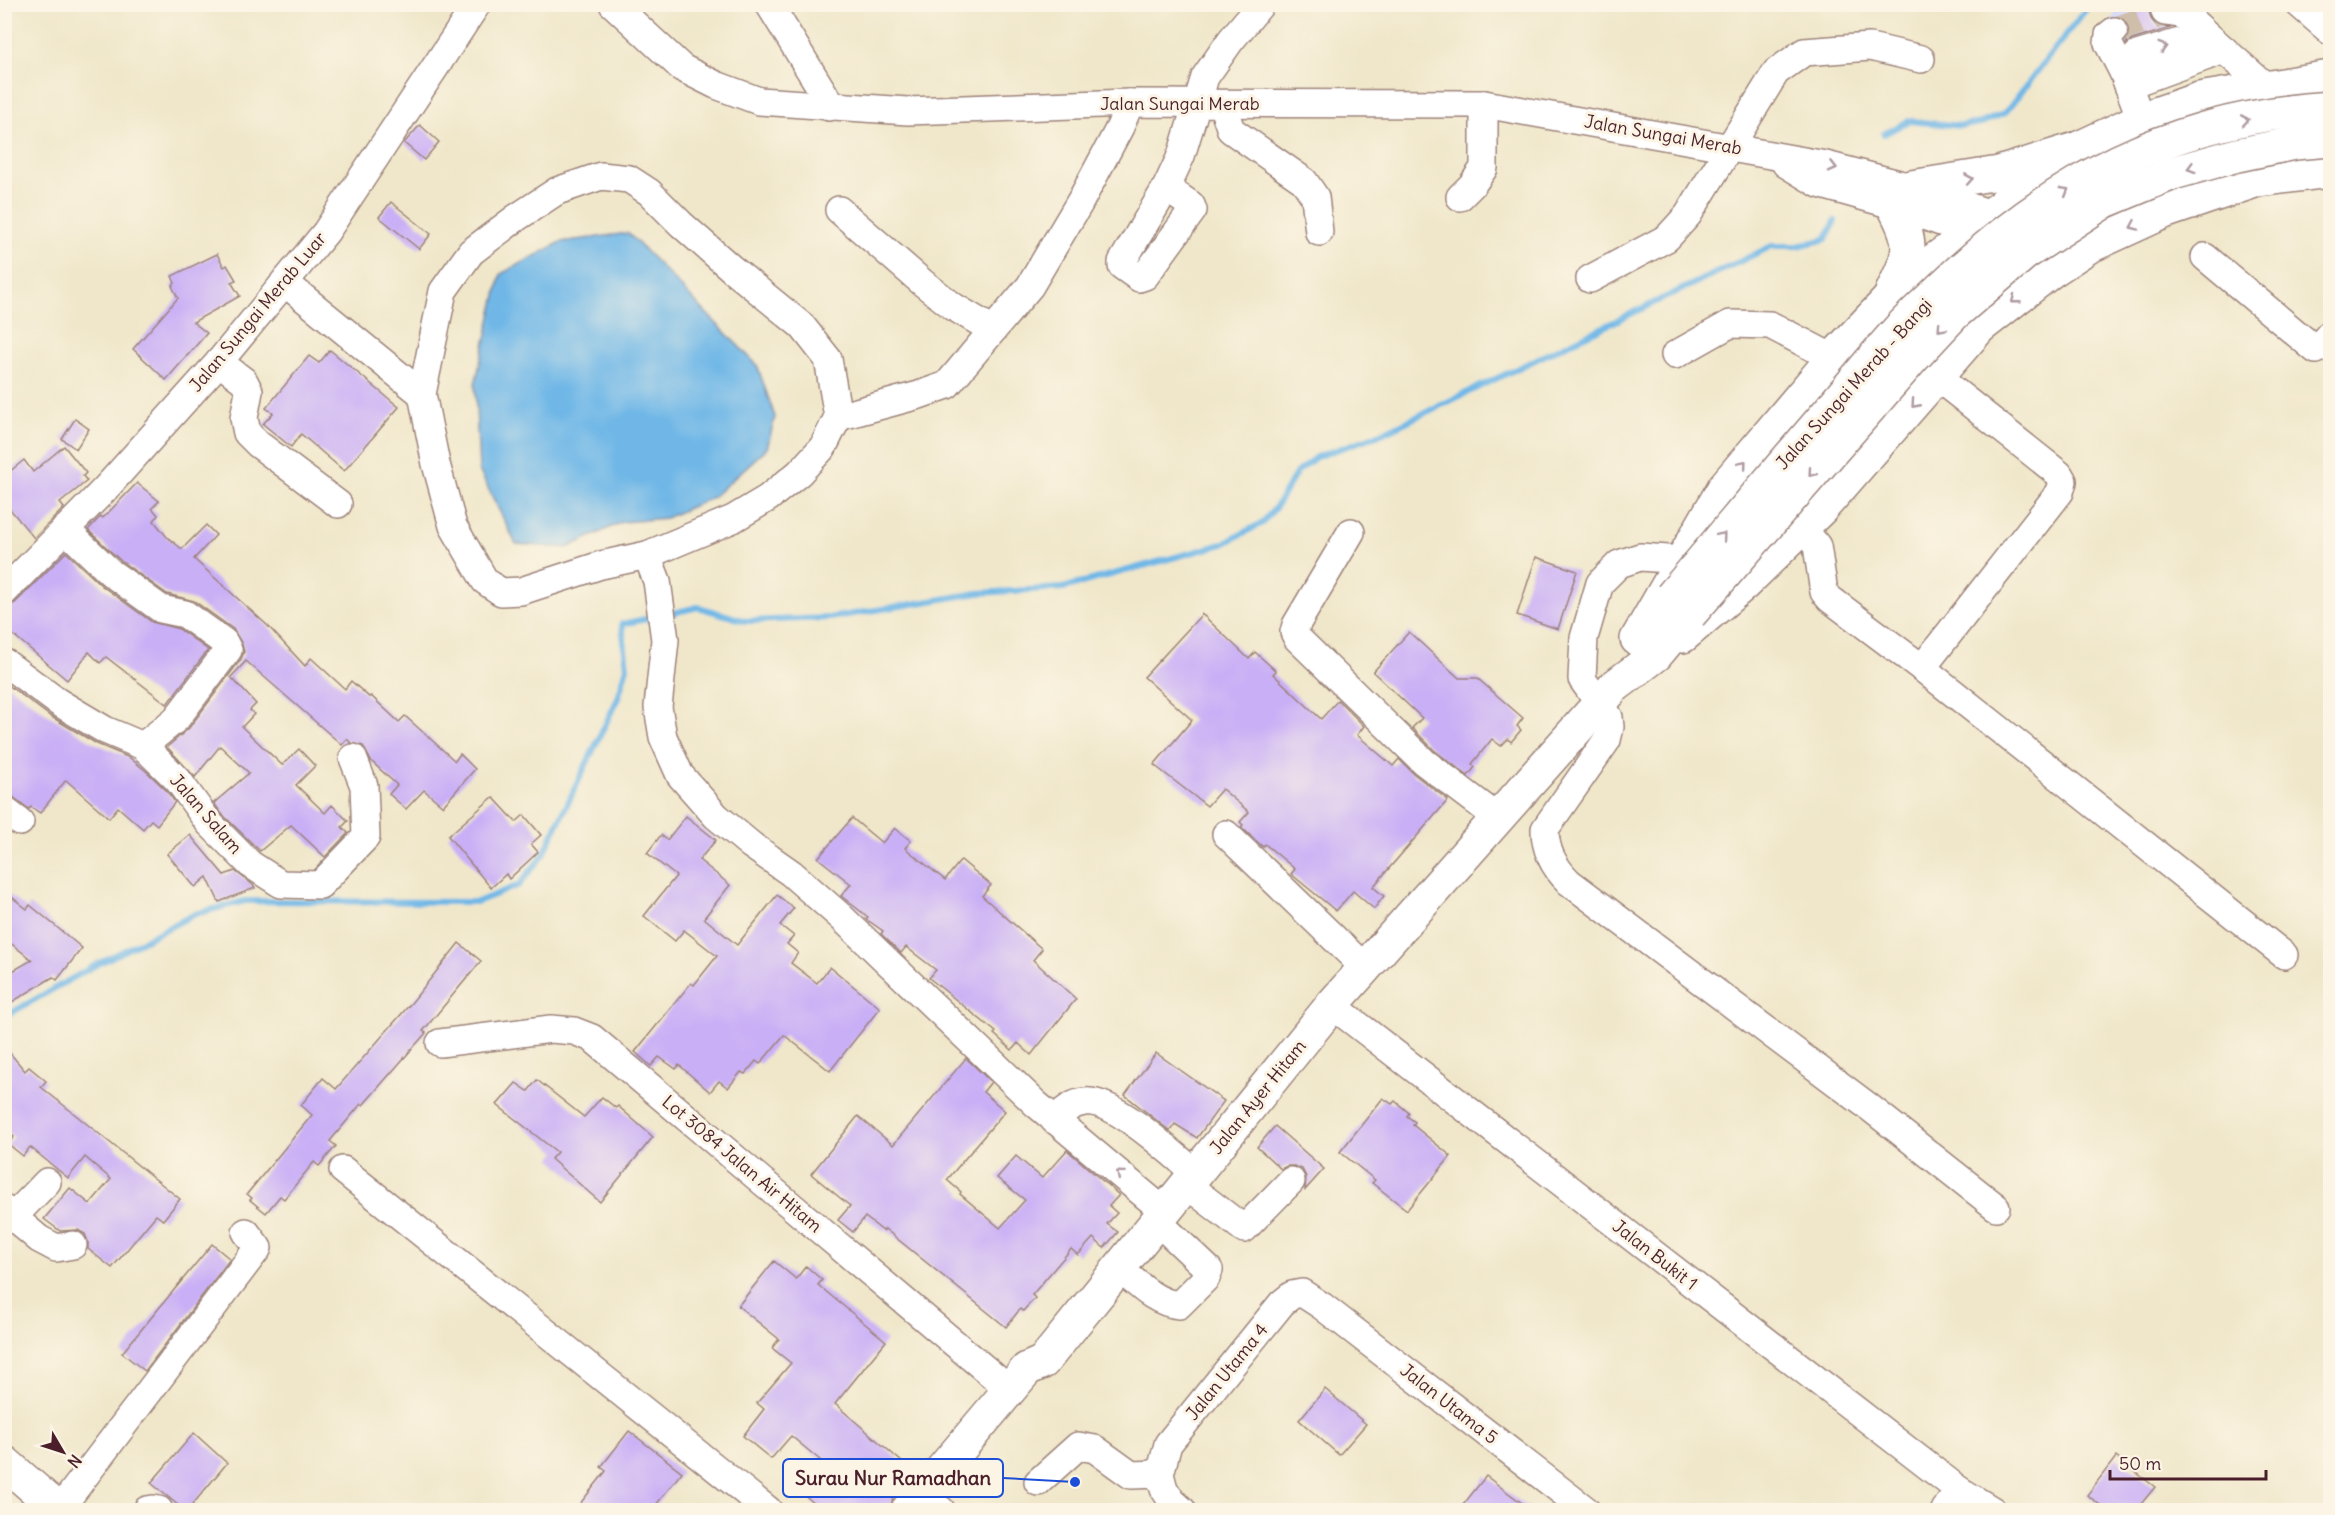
<svg xmlns="http://www.w3.org/2000/svg" width="2335" height="1515" font-family="Delius,sans-serif">
<style>
.built{fill:#d4d8f9}
.water{fill:#70b7e7;stroke:#5d6b89;stroke-width:1.5}
.lines{fill:none;stroke-linecap:round;stroke-linejoin:round}
.stream{stroke:#70b7e7;stroke-width:6}
.building{fill:#c9aff6}
.minor-tunnel{stroke:#cfbfaa;stroke-width:27;stroke-dasharray:27 14;stroke-linecap:butt}
.minor-casing{stroke:#9d837a;stroke-width:30}
.major-casing{stroke:#9d837a;stroke-width:36}
.minor{stroke:#fff;stroke-width:27}
.major{stroke:#fff;stroke-width:33}
.major-bridge-casing{stroke:#9d837a;stroke-width:36;stroke-linecap:butt}
.major-bridge{stroke:#fff;stroke-width:33}
.oneway{stroke:#ae9aa0}
.labels{text-anchor:middle;stroke-width:6;stroke-linejoin:round;paint-order:stroke}
.street-label{font-size:18px;fill:#4a1f2b;stroke:#fcf5e5}
.leader{fill:none;stroke:#1d4ed8;stroke-width:2}
.callout-dot{fill:#1d4ed8;stroke:#fcf5e5;stroke-width:2}
.callout{fill:#fcf5e5;stroke:#1d4ed8;stroke-width:2}
.callout-label{font-size:20px;text-anchor:middle;font-weight:bold;fill:#4a1f2b}
</style>
<rect width="100%" height="100%" fill="#fcf5e5"/>
<filter id="ink" filterUnits="userSpaceOnUse"><feTurbulence type="fractalNoise" baseFrequency=".0167" numOctaves="2"/><feDisplacementMap in="SourceGraphic" scale="12" xChannelSelector="R" yChannelSelector="G"/><feConvolveMatrix kernelMatrix="1 2 1 2 8 2 1 2 1" color-interpolation-filters="sRGB"/></filter>
<filter id="wash" filterUnits="userSpaceOnUse"><feTurbulence type="fractalNoise" baseFrequency=".008" numOctaves="4" result="noise"/><feDisplacementMap in="SourceGraphic" scale="24" xChannelSelector="R" yChannelSelector="G"/><feGaussianBlur stdDeviation="1.35" result="paint"/><feColorMatrix in="noise" values="0 0 0 0 0 0 0 0 0 0 0 0 0 0 0 0 0 1.4 0 .05"/><feComposite in="paint" operator="in"/></filter>
<g filter="url(#wash)">
<rect width="100%" height="100%" fill="#f0e7ca"/>
<!-- built -->
<polygon class="built" points="2185,4 2197,31 2119,57 2109,29 2118,5"/>
<!-- water -->
<polygon class="water" points="628,233 757,365 775,417 767,448 713,497 666,518 622,522 567,548 516,544 479,470 475,384 501,274 561,242"/>
<g class="lines">
<!-- stream -->
<g class="stream">
<polyline points="1884,134 1909,121 1962,126 1981,123 2005,113 2090,4"/>
<polyline points="668,614 698,607 746,621 829,618 978,593 1063,588 1223,544 1262,523 1275,508 1297,472 1316,457 1381,434 1772,246 1798,246 1826,239 1835,221"/>
<polyline points="4,1017 94,966 195,914 245,901 477,902 519,885 543,855 618,698 627,667 622,624 655,617"/>
</g>
</g>
<g id="blocks">
<!-- building -->
<g class="building">
<polygon points="2133,4 2151,4 2149,11 2151,19 2156,25 2170,28 2132,40 2126,44 2130,29 2127,23 2137,20"/>
<polygon points="420,125 439,142 424,160 404,143"/>
<polygon points="391,202 431,234 419,249 379,217"/>
<polygon points="217,254 224,267 227,265 236,280 231,282 240,296 193,322 207,333 166,380 133,349 178,298 172,286 175,283 172,276"/>
<polygon points="330,350 399,407 344,471 301,434 291,447 263,424 273,413 266,408 309,356 319,363"/>
<polygon points="75,419 89,429 76,449 62,439"/>
<polygon points="64,446 86,473 83,476 87,481 60,503 64,508 34,538 4,502 4,476 24,460 33,472"/>
<polygon points="137,483 159,501 152,508 158,515 154,521 167,537 182,549 206,525 216,535 194,559 268,626 305,666 311,658 345,689 351,681 369,697 371,696 399,722 405,716 455,761 460,754 475,769 443,806 424,790 406,809 389,794 397,785 371,761 363,746 351,743 347,739 342,745 246,661 231,677 256,704 250,710 254,714 242,727 282,765 299,749 315,766 296,785 325,813 332,805 348,821 342,827 348,833 325,857 291,825 260,851 221,813 214,803 249,773 220,746 195,777 167,747 189,728 241,659 244,652 242,644 233,629 194,601 167,594 121,561 88,530 101,516 103,518"/>
<polygon points="66,552 102,586 152,622 179,629 208,650 167,704 106,657 100,663 89,652 67,680 4,627 4,607 15,603"/>
<polygon points="1536,557 1577,571 1558,629 1517,615"/>
<polygon points="1202,614 1249,659 1255,652 1276,671 1273,674 1321,719 1338,700 1364,726 1357,735 1393,766 1399,759 1414,774 1448,800 1373,887 1384,896 1374,909 1353,891 1336,911 1291,874 1295,869 1265,844 1263,847 1241,827 1243,825 1240,822 1249,812 1222,789 1207,806 1154,765 1192,720 1144,677"/>
<polygon points="1409,632 1459,678 1477,678 1523,718 1517,726 1521,730 1511,742 1508,739 1501,746 1492,739 1472,764 1475,767 1468,776 1434,750 1412,728 1422,718 1373,672"/>
<polygon points="4,682 50,716 97,744 130,758 146,771 166,790 175,802 157,825 151,820 143,829 118,807 109,818 66,780 40,813 31,807 29,809 13,797 4,794"/>
<polygon points="493,797 516,822 524,815 541,835 531,844 538,852 509,879 506,874 491,888 448,836"/>
<polygon points="686,816 716,840 699,860 730,885 704,918 737,945 777,895 794,908 780,925 794,936 787,944 798,953 791,963 817,983 830,967 880,1008 830,1071 784,1035 760,1064 756,1061 745,1074 741,1072 728,1088 719,1081 710,1092 679,1065 676,1069 659,1057 651,1066 635,1052 691,983 694,985 717,956 684,930 675,941 644,916 676,876 647,853 661,835 667,840"/>
<polygon points="852,818 882,843 895,828 911,841 905,848 945,880 961,860 991,885 982,896 1042,949 1033,960 1076,999 1031,1055 1018,1043 1012,1050 994,1034 996,1032 929,978 936,970 906,947 901,953 881,934 883,931 866,919 868,917 841,896 851,884 818,858"/>
<polygon points="190,835 224,875 235,871 253,885 255,888 219,902 207,877 195,887 167,854"/>
<polygon points="4,891 27,909 30,905 82,948 57,980 53,977 4,1007 4,976 32,960 4,938"/>
<polygon points="459,943 481,961 423,1031 426,1033 363,1105 361,1104 330,1141 336,1146 319,1166 314,1162 284,1199 280,1196 266,1213 250,1200 252,1198 247,1194 312,1115 301,1105 323,1078 336,1089 412,1002"/>
<polygon points="4,1046 25,1071 29,1067 46,1081 41,1087 180,1199 163,1220 156,1215 112,1268 88,1249 88,1242 85,1234 78,1230 60,1231 44,1219 70,1188 90,1204 111,1179 85,1157 68,1178 30,1147 23,1156 8,1144 14,1137 4,1130"/>
<polygon points="1156,1053 1224,1101 1197,1138 1175,1124 1170,1131 1125,1095"/>
<polygon points="966,1058 991,1082 983,1092 1005,1111 947,1180 961,1192 960,1194 1000,1228 1025,1200 997,1178 1016,1156 1042,1178 1067,1150 1119,1195 1109,1206 1117,1213 1107,1224 1118,1232 1104,1248 1093,1238 1078,1255 1071,1249 1032,1295 1035,1298 1023,1311 1020,1309 1006,1327 885,1229 883,1231 865,1217 853,1232 838,1220 850,1206 811,1174 858,1116 893,1145"/>
<polygon points="537,1080 584,1117 602,1097 616,1108 618,1106 653,1137 600,1202 551,1159 557,1152 497,1105 516,1083 528,1091"/>
<polygon points="1383,1098 1392,1104 1395,1101 1409,1113 1407,1116 1415,1122 1413,1125 1451,1156 1407,1210 1372,1183 1375,1180 1340,1152"/>
<polygon points="1275,1126 1324,1169 1305,1190 1306,1177 1302,1169 1294,1166 1287,1166 1281,1169 1257,1147"/>
<polygon points="212,1244 230,1259 145,1371 122,1353"/>
<polygon points="774,1261 796,1279 806,1266 822,1280 818,1285 886,1341 835,1404 910,1469 901,1478 907,1483 893,1498 890,1510 822,1510 802,1493 809,1485 803,1479 820,1460 791,1436 771,1459 743,1436 764,1409 757,1403 791,1363 772,1348 779,1339 738,1306"/>
<polygon points="1325,1389 1366,1424 1339,1455 1299,1420"/>
<polygon points="629,1431 682,1472 652,1510 575,1510 606,1471 601,1467"/>
<polygon points="194,1433 227,1463 188,1510 184,1510 151,1483"/>
<polygon points="2116,1457 2155,1487 2136,1510 2107,1510 2087,1495"/>
<polygon points="1486,1476 1531,1510 1459,1510"/>
</g>
</g>
</g>
<g filter="url(#ink)">
<use href="#blocks" fill-opacity="0" stroke="#9d837a" stroke-width="1.5"/>
<g class="lines">
<!-- minor-tunnel -->
<polyline class="minor-tunnel" points="2114,31 2165,12"/>
<!-- minor casing -->
<g class="minor-casing">
<g id="minor">
<polyline points="613,4 682,68 716,85 759,101 908,111 1130,103 1484,104 1826,165 1911,187 1991,214 2006,225"/>
<polyline points="769,4 825,95 829,107"/>
<polyline points="2299,4 2330,31"/>
<path d="M2165,12C2185,13 2192,20 2206,34"/>
<polyline points="2114,31 2109,35 2108,43 2123,72"/>
<polyline points="2128,85 2224,50"/>
<polyline points="1222,104 1231,130 1304,181 1315,197 1319,232"/>
<polyline points="2141,119 2123,72 2137,55 2206,34 2265,86"/>
<polyline points="1786,164 1819,184 1893,205 1972,233 1987,242"/>
<polygon points="601,176 629,179 649,192 681,224 732,269 802,326 828,359 838,417 823,447 799,473 768,498 733,519 647,555 601,565 521,591 501,592 485,581 453,526 436,464 422,394 443,291 471,252 516,218 557,191"/>
<polyline points="1166,188 1191,205 1193,210 1145,276 1139,278 1122,266 1122,262 1166,188 1181,156 1205,77 1231,40 1261,4"/>
<polyline points="1460,197 1472,185 1484,168 1484,104"/>
<polyline points="839,210 923,283 954,307 993,330"/>
<polyline points="2205,257 2316,350 2330,334"/>
<polyline points="1590,279 1667,238 1688,215 1776,72 1804,52 1870,47 1921,59"/>
<polyline points="284,282 422,394"/>
<polyline points="1675,355 1730,324 1770,325 1833,358"/>
<polyline points="219,362 244,381 249,391 244,418 247,433 258,444 338,504"/>
<polyline points="838,417 919,395 947,385 1030,286 1080,202 1120,127 1130,103"/>
<polyline points="1802,527 1817,546 1824,592 1830,599 1922,668 2284,955"/>
<polyline points="65,529 111,573 161,609 185,614 224,642 228,650 176,719 143,746"/>
<polyline points="1351,532 1296,625 1294,632 1297,638 1424,762 1498,818"/>
<polyline points="647,555 657,581 665,640 658,707 663,737 680,775 716,816 751,845 791,873 840,916 1036,1104 1165,1212"/>
<path d="M1682,560L1640,557L1619,564L1600,583L1584,638L1582,679L1609,717L1610,727L1607,740L1545,829C1545,851 1554,867 1569,882L1869,1107L1996,1207"/>
<polyline points="4,592 105,489 219,362 326,232 477,4"/>
<polyline points="4,662 58,702 105,730 143,746 178,780 209,823 250,864 281,884 320,885 366,837 364,786 353,758"/>
<polyline points="1922,668 2060,492 2063,481 2059,474 1938,378"/>
<polyline points="4,810 20,822"/>
<polyline points="1226,834 1365,968"/>
<polyline points="1332,1005 1959,1490 1945,1510"/>
<polyline points="440,1043 551,1029 574,1031 592,1038 1010,1390"/>
<path d="M1054,1120C1063,1112 1072,1103 1085,1102C1113,1098 1174,1155 1196,1174"/>
<polyline points="343,1170 768,1510"/>
<polyline points="1187,1185 1244,1229 1291,1181"/>
<polyline points="4,1209 13,1217 47,1182"/>
<polyline points="13,1217 39,1239 56,1248 73,1245"/>
<path d="M1119,1268C1137,1283 1155,1303 1179,1305L1206,1278L1209,1270L1157,1221"/>
<polyline points="1038,1482 1078,1446 1095,1449 1131,1475 1160,1474"/>
<polyline points="1959,1490 1992,1510"/>
<polyline points="937,1507 941,1510"/>
<polyline points="59,1510 258,1248 246,1232"/>
<polyline points="147,1510 153,1509 159,1510"/>
<polyline points="1182,1510 1172,1501 1164,1489 1160,1474 1168,1444 1282,1303 1292,1295 1302,1293 1322,1306 1586,1510"/>
</g>
</g>
<!-- major casing -->
<g class="major-casing">
<g id="major">
<polyline points="1911,187 1999,173 2079,148 2141,119 2199,99 2330,77"/>
<path d="M1892,292C1911,252 1915,245 1893,205"/>
<polyline points="1683,636 1744,584 1822,508 1980,327 2050,272 2088,247 2164,212 2258,180 2330,171"/>
<polyline points="1637,639 1725,486 1833,358 1889,299 1922,269 1972,233 2029,181 2079,148"/>
<polyline points="4,1462 59,1510"/>
<polyline points="908,1510 1027,1369 1043,1362 1332,1005 1615,686 1656,655 1690,614"/>
</g>
</g>
<!-- minor -->
<use href="#minor" class="minor"/>
<!-- major -->
<use href="#major" class="major"/>
<!-- major-bridge casing -->
<g class="major-bridge-casing">
<g id="major-bridge">
<path d="M1671,597C1724,535 1776,472 1830,410C1853,382 1876,354 1901,327C1913,314 1927,302 1940,289C2052,181 2173,117 2330,108"/>
<polyline points="1690,614 1913,358 1954,314 2024,254 2105,201 2173,173 2237,155 2295,143 2330,140"/>
</g>
</g>
<!-- major-bridge -->
<use href="#major-bridge" class="major-bridge"/>
</g>
<!-- one-way arrows -->
<defs><path id="oneway-chevron" d="M-2-3.5L2.5 0L-2 3.5" fill="none" stroke-width="1.6" stroke-linecap="round" stroke-linejoin="round" transform="scale(1.5)"/></defs>
<g class="oneway">
<use href="#oneway-chevron" transform="translate(2163 47) rotate(-17)"/>
<use href="#oneway-chevron" transform="translate(2245 120) rotate(-10)"/>
<use href="#oneway-chevron" transform="translate(1833 167) rotate(14)"/>
<use href="#oneway-chevron" transform="translate(2191 168) rotate(164)"/>
<use href="#oneway-chevron" transform="translate(1969 179) rotate(-10)"/>
<use href="#oneway-chevron" transform="translate(2065 191) rotate(-31)"/>
<use href="#oneway-chevron" transform="translate(2134 226) rotate(156)"/>
<use href="#oneway-chevron" transform="translate(2015 300) rotate(142)"/>
<use href="#oneway-chevron" transform="translate(1941 328) rotate(133)"/>
<use href="#oneway-chevron" transform="translate(1915 404) rotate(132)"/>
<use href="#oneway-chevron" transform="translate(1743 464) rotate(-50)"/>
<use href="#oneway-chevron" transform="translate(1812 473) rotate(131)"/>
<use href="#oneway-chevron" transform="translate(1722 536) rotate(-50)"/>
<use href="#oneway-chevron" transform="translate(1120 1174) rotate(-140)"/>
</g>
</g>
<g class="labels">
<!-- street labels -->
<g class="street-label">
<text x="1180" y="110">Jalan Sungai Merab</text>
<text transform="translate(1663 135) rotate(10)" y="6">Jalan Sungai Merab</text>
<text transform="translate(258 312) rotate(-50)" y="6">Jalan Sungai Merab Luar</text>
<text transform="translate(1854 384) rotate(-48)" y="6">Jalan Sungai Merab - Bangi</text>
<text transform="translate(206 814) rotate(49)" y="6">Jalan Salam</text>
<text transform="translate(1258 1097) rotate(-51)" y="6">Jalan Ayer Hitam</text>
<text transform="translate(742 1164) rotate(40)" y="6">Lot 3084 Jalan Air Hitam</text>
<text transform="translate(1655 1255) rotate(38)" y="6">Jalan Bukit 1</text>
<text transform="translate(1227 1372) rotate(-51)" y="6">Jalan Utama 4</text>
<text transform="translate(1449 1404) rotate(38)" y="6">Jalan Utama 5</text>
</g>
</g>
<!-- callouts -->
<path class="leader" d="M1075 1482L1003 1478"/>
<circle class="callout-dot" cx="1075" cy="1482" r="6"/>
<rect class="callout" x="783" y="1459" width="220" height="38" rx="6"/>
<g class="callout-label">
<text x="893" y="1485">Surau Nur Ramadhan</text>
</g>
<!-- margin -->
<rect width="2335" height="1515" fill="none" stroke="#fcf5e5" stroke-width="24"/>
<!-- north arrow -->
<g transform="translate(63 1452) rotate(129)" stroke="#fcf5e5" stroke-width="4.5" paint-order="stroke">
<path d="M0-4.5L10 22L0 15L-10 22Z" fill="#4a1f2b"/>
<text y="-9" font-size="16" font-weight="bold" text-anchor="middle" fill="#4a1f2b">N</text>
</g>
<!-- scale -->
<path d="M2110 1470v9h156v-9" fill="none" stroke="#4a1f2b" stroke-width="3"/>
<text x="2119" y="1470" font-size="18" fill="#4a1f2b" stroke="#fcf5e5" stroke-width="4.5" paint-order="stroke">50 m</text>
</svg>
